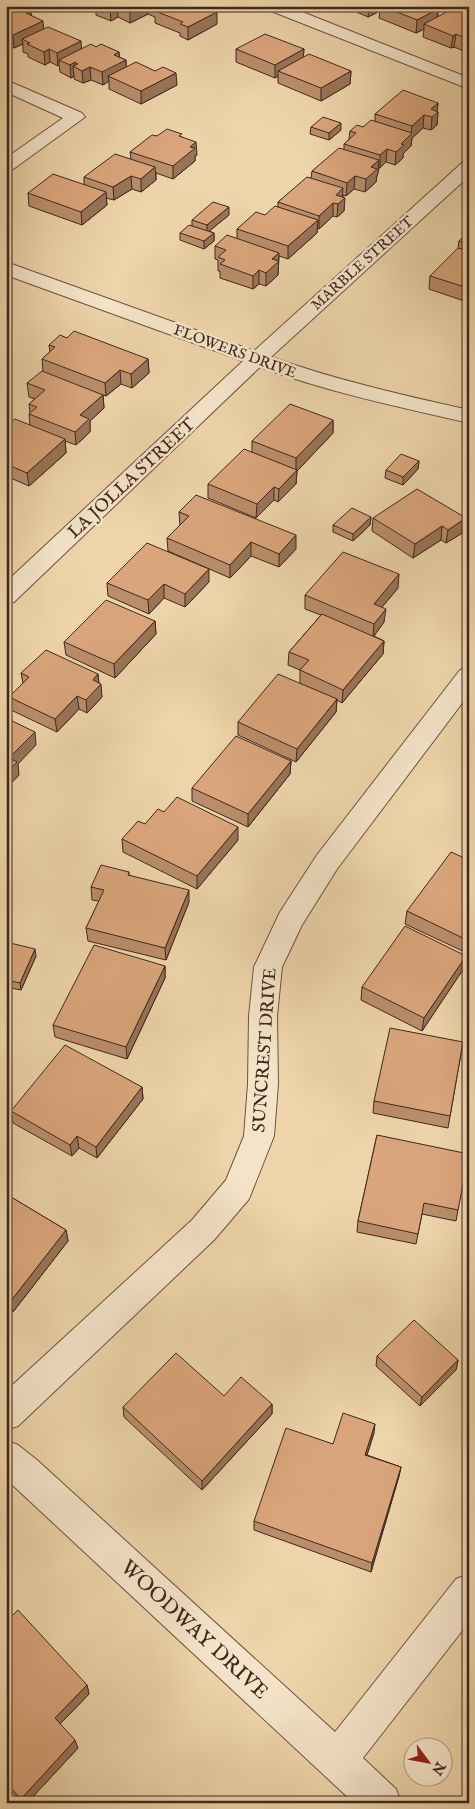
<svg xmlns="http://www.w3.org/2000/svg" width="475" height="1809" font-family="'IM FELL English',serif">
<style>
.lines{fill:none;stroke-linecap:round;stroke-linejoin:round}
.minor-casing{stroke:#6b5241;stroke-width:2}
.minor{fill:#f4e3c8;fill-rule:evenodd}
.wall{fill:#bb8e6b;stroke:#3f271e}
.shaded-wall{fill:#997457;stroke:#3f271e}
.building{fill:#daa57c;stroke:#3f271e}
.labels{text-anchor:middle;stroke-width:5;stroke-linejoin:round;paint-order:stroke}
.far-street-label{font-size:15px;fill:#3f271e;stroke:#f4e3c8}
.street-label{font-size:18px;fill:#3f271e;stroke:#f4e3c8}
.near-street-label{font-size:21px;fill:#3f271e;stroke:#f4e3c8}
</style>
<rect width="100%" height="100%" fill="#eed4aa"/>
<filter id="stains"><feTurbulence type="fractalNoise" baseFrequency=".004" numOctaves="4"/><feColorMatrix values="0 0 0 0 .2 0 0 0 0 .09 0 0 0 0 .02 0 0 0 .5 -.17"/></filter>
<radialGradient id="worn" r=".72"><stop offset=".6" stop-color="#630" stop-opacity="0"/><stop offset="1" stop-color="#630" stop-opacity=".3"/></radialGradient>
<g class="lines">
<!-- minor casing -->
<g class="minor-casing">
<g id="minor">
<polygon points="264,6 287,6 469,78 469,89 266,9"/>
<polygon points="6,80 82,113 85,117 12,170 6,171 6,158 63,118 6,92"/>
<path d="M469,161V176L271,357C336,380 402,395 469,410V423C399,407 328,392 260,367L14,602L6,604V582L243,361L6,275V262L254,351L463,162Z"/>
<polygon points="469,667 469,694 337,869 302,925 282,967 277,1016 278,1084 274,1136 249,1199 214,1240 18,1426 6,1430 6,1391 192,1220 226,1180 244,1136 248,1084 249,1016 254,967 280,912 317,855 460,670"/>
<polygon points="6,1440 18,1445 37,1460 335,1732 456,1579 469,1574 469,1622 363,1758 396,1789 401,1803 354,1803 6,1479"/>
</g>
</g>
<!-- minor -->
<use href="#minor" class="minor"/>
</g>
<!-- wall -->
<g class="wall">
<polygon points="25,6 23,7 31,11 31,16 43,29 81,49 96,47 119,52 119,57 126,60 126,67 177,85 141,104 109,89 109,81 103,85 91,80 83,83 74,79 74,76 71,78 60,72 59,65 58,66 50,62 45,65 28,57 28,54 23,52 23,44 14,48 6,44 6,10"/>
<polygon points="96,6 212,6 212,10 217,24 188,40 180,36 180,33 155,23 155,17 148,14 130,23 118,17 111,21 96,15"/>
<polygon points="343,6 431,6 438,9 438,17 469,11 469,56 468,56 469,48 464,51 454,47 451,48 423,37 424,29 416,33 379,18 380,11 368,17"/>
<polygon points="236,49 304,49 303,57 351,71 350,84 321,101 278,83 278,76 275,78 236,62"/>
<polygon points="438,103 437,111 438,112 437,125 431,130 423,128 412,138 411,146 403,154 403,158 395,165 386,162 380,168 379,168 378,173 377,175 376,182 365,192 354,189 346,196 343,195 344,211 337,217 333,216 319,229 317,228 317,233 288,259 279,256 278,275 266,286 259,284 253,289 220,278 220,271 218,271 218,260 215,259 215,246 237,239 237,229 265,215 278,207 278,202 311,178 312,171 344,149 344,144 349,139 350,131 363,127 375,122 375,114"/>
<polygon points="311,127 341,130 329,140 310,134"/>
<polygon points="157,136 182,137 197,155 195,156 195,161 173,179 156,173 156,180 141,192 132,189 114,200 106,198 107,205 82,225 29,206 28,193 84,185 84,177 131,159 130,152"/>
<polygon points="229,215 209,231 214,233 214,241 204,249 180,240 180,233 192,226 192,220"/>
<polygon points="469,231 469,300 467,302 429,289 430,276 458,248 459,241"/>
<polygon points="67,338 148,359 149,373 132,388 121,384 106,396 103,395 104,408 90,421 90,432 76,445 65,441 66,453 29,486 6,476 6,426 30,425 29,414 30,413 29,404 35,399 29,397 27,383 43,372 42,359 50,352 49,345"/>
<polygon points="333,420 333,433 297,471 296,484 278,502 274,500 256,518 208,498 208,484 252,452 252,441"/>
<polygon points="419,461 418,469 403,485 385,478 386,470"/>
<polygon points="179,512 296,549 279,567 251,556 230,578 168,551 167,538 180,526"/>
<polygon points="371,517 370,525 353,541 333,532 333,525"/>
<polygon points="373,518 466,518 464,532 446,543 441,540 413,558 372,531"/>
<polygon points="209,582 185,607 164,598 149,614 108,596 107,583"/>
<polygon points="398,588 382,607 384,622 374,636 384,641 383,654 342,703 337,700 336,712 296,762 238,735 238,722 300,683 300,670 288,665 289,652 321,615 305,609 305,595"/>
<polygon points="155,621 156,634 115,678 66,655 64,642"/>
<polygon points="21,673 98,674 99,683 102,697 87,713 79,709 57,732 11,710 9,697 23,683"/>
<polygon points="291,761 290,774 248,827 192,801 192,788"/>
<polygon points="145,824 238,840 197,889 123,852 122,839"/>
<polygon points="469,845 469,954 405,924 407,911 466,858 468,846"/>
<polygon points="129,872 129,875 189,902 166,960 88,941 86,928 99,901 92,900 91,887"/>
<polygon points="6,942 36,956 21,990 6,987"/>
<polygon points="466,956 464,968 422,1031 361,1000 362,987"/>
<polygon points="165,966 165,978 127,1059 55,1037 53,1025"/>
<polygon points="463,1042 448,1128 373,1113 374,1101"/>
<polygon points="142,1087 143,1099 97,1158 79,1148 72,1156 13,1123 11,1111"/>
<polygon points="377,1135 458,1210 456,1221 422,1214 416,1244 357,1232 358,1221"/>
<polygon points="6,1194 66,1230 68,1241 13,1312 6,1308"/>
<polygon points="377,1356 458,1360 456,1370 420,1406 376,1366"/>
<polygon points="224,1396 272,1404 272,1414 202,1490 124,1417 123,1407"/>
<polygon points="374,1433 367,1455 401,1467 399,1476 371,1572 254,1530 254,1521 333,1444"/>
<polygon points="6,1622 87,1685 89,1694 60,1724 78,1748 27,1803 22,1803 6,1785"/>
</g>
<!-- shaded-wall -->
<g class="shaded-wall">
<polygon points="115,6 117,6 118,17 111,21 110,9"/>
<polygon points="137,6 147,6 148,14 130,23 130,10"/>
<polygon points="155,6 175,6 156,11"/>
<polygon points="200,6 212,6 212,11"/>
<polygon points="369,6 380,6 380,11 368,17"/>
<polygon points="438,9 437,22 424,24 424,29 416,33 417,20"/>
<polygon points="31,11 32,23 26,13"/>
<polygon points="217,12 217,24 188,40 188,27"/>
<polygon points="43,21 44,33 22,39 23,44 14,48 13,35"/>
<polygon points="456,34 454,47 451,48 453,36"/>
<polygon points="469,36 469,48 464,51 465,38"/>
<polygon points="81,41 82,54 59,60 59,65 58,66 57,53"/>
<polygon points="49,49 50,62 45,65 44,52"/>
<polygon points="304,49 303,62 278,71 278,76 275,78 275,65"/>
<polygon points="119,52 120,63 126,60 126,72 108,76 109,81 103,85 102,72 114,55"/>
<polygon points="75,62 75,67 73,66 74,76 71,78 70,65"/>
<polygon points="90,67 91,80 83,83 82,71"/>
<polygon points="351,71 350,84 321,101 321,88"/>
<polygon points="176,73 177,85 141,104 141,91"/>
<polygon points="438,103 437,113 438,112 437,125 431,130 432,117 431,109"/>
<polygon points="424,115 423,128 412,138 411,146 403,154 403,158 395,165 396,152 401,144 411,134 412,126"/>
<polygon points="341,123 341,130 329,140 329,133"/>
<polygon points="196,142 197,155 195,156 195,161 173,179 173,166 190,147"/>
<polygon points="387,149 386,162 380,168 380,155"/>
<polygon points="379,160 378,173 377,175 376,182 365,192 366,179 371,167"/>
<polygon points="155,167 156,180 141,192 141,179"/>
<polygon points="131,176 132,189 114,200 113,187"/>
<polygon points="355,176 354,189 346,196 347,183"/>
<polygon points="343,188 342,200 345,198 344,211 337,217 338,204 336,195"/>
<polygon points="106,192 107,205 82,225 81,212"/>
<polygon points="333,203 333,216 319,229 319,216"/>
<polygon points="229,207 229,215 207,233 207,225"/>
<polygon points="318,220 317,233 288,259 288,246"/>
<polygon points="214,233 214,241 204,249 204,241"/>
<polygon points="279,253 278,275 266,286 266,273 272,259"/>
<polygon points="259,270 259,284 253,289 253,276"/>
<polygon points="469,288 469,300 467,302"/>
<polygon points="148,359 149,373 132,388 131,374"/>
<polygon points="120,370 121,384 106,396 105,383"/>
<polygon points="103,395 104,408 90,421 90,432 76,445 75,432 80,415"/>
<polygon points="333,420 333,433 297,471 296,484 278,502 279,489 296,471 296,458"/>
<polygon points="65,439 66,453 29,486 27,473"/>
<polygon points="419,461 418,469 403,485 403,477"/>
<polygon points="274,487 274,500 256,518 257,504"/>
<polygon points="371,517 370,525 353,541 353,534"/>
<polygon points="466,518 464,532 446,543 448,530"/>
<polygon points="442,526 441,540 413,558 415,544"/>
<polygon points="296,535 296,549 279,567 279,554"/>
<polygon points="251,542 251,556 230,578 230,565"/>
<polygon points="209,569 209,582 185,607 185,594"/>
<polygon points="399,574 398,588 373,618 374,604"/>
<polygon points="164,584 164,598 149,614 148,600"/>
<polygon points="386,609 384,622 373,637 374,624"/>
<polygon points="155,621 156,634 115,678 114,664"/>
<polygon points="384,641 383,654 342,703 343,690"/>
<polygon points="98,674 99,686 101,684 102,697 87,713 86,700 93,680"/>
<polygon points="77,696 79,709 57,732 55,719"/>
<polygon points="337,699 336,712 296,762 297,749"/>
<polygon points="35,732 36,745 18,764 19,775 6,789 6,773 9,758"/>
<polygon points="291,761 290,774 248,827 248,814"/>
<polygon points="238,827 238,840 197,889 197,876"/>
<polygon points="189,890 189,902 166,960 165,948"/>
<polygon points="35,949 36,956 21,990 20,983"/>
<polygon points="466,956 464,968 422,1031 424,1018"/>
<polygon points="165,966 165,978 127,1059 126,1047"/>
<polygon points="142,1087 143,1099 97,1158 96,1147"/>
<polygon points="77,1136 79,1148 72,1156 70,1145"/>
<polygon points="66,1230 68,1241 13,1312 10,1302"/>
<polygon points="458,1360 456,1370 420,1406 422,1397"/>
<polygon points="272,1404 272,1414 202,1490 202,1481"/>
<polygon points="375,1424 374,1433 364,1464 365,1455"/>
<polygon points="401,1467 399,1476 371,1572 372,1563"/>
<polygon points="87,1685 89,1694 58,1726 55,1718"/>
<polygon points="75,1740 78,1748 27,1803 23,1803 21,1799"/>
</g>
<!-- building -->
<g class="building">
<polygon points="13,6 21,6 31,11 26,13 43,21 13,35 6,32 6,10"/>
<polygon points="104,6 115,6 110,9"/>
<polygon points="120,6 137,6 130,10"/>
<polygon points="163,6 203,6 217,12 188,27 180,24 183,22 155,11"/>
<polygon points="382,6 431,6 438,9 417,20"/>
<polygon points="456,7 469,11 469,36 465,38 456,34 453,36 424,24"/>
<polygon points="48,27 81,41 57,53 49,49 44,52 27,44 30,43 22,39"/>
<polygon points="265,34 304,49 275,65 236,49"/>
<polygon points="91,44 96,47 101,44 119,52 114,55 126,60 102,72 90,67 82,71 73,66 78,64 75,62 70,65 59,60"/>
<polygon points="309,54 351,71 321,88 278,71"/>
<polygon points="136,62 155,71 163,67 176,73 141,91 108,76"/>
<polygon points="403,90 438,103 431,109 438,112 432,117 424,115 412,126 375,114"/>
<polygon points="323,117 341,123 329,133 311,127"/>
<polygon points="371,120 412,133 401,144 404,145 396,152 387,149 380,155 344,144 356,133 350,131 357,125 363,127"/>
<polygon points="167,129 182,134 179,136 196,142 190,147 195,148 173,166 130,152 152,135 157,136"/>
<polygon points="339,148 379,160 371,167 377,169 366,179 355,176 347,183 312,171"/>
<polygon points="115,154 155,167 141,179 131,176 113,187 84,177"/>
<polygon points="53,174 106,192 81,212 28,193"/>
<polygon points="307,177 343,188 336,195 345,198 338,204 333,203 319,216 278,202"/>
<polygon points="213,202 229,207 207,225 192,220"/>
<polygon points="275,206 318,220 288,246 237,229 256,212 265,215"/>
<polygon points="189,225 214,233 204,241 180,233"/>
<polygon points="469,231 469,244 459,241"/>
<polygon points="227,235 279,253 272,259 279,261 266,273 259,270 253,276 220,264 225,260 218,257 226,250 215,246"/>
<polygon points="458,248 469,251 468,288 430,276"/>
<polygon points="74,331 148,359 131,374 120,370 105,383 42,359 55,347 49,345 60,335 67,338"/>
<polygon points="42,371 103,395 80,415 89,419 75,432 29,414 37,407 29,404 45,390 27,383"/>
<polygon points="290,404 333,420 296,458 252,441"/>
<polygon points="15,419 65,439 27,473 6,464 6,426"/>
<polygon points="244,449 297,470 279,489 274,487 257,504 208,484"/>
<polygon points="401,454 419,461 403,477 386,470"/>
<polygon points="417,489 466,518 448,530 442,526 415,544 373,518"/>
<polygon points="196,495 296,535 279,554 251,542 230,565 167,538 189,516 179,512"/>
<polygon points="352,508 371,517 353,534 333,525"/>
<polygon points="147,543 209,569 185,594 164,584 148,600 107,583"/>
<polygon points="343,552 399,574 374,604 386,609 374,624 305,595"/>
<polygon points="106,600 155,621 114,664 64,642"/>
<polygon points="322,614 384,641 343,690 300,670 309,660 289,652"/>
<polygon points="46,650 98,674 93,680 101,684 86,700 77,696 55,719 9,697 29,677 21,673"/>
<polygon points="278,674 337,699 297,749 238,722"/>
<polygon points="6,718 35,732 9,758 17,762 6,773"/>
<polygon points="236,736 291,761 248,814 192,788"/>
<polygon points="177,797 238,827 197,876 122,839 138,821 145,824 158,809 164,812"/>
<polygon points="451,852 469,860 469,941 407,911"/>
<polygon points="101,865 129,872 128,875 189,890 165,948 86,928 104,890 91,887"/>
<polygon points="405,926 466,956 424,1018 362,987"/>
<polygon points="6,942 35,949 20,983 6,980"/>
<polygon points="94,945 165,966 126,1047 53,1025"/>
<polygon points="390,1028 463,1042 450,1116 374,1101"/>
<polygon points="65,1045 142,1087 96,1147 77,1136 70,1145 11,1111"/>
<polygon points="377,1135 469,1154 458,1210 424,1203 418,1234 358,1221"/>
<polygon points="6,1194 66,1230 10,1302 6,1299"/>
<polygon points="414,1320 458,1360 422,1397 377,1356"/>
<polygon points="176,1353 224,1396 241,1377 272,1404 202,1481 123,1407"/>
<polygon points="343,1413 375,1424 365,1455 401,1467 372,1563 254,1521 286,1428 333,1444"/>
<polygon points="18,1610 87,1685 55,1718 75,1740 21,1799 6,1782 6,1622"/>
</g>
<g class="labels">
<!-- far-street labels -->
<g class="far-street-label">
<text transform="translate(362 263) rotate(-42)" y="5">MARBLE STREET</text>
<text transform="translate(235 351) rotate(20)" y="5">FLOWERS DRIVE</text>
</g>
<!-- street labels -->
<g class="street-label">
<text transform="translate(131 478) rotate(-43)" y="6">LA JOLLA STREET</text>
<text transform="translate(264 1050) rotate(-86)" y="6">SUNCREST DRIVE</text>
</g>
<!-- near-street labels -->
<g class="near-street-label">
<text transform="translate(195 1629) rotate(43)" y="7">WOODWAY DRIVE</text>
</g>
</g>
<!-- margin -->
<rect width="475" height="1809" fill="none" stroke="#eed4aa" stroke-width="25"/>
<rect x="8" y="8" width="460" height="1794" fill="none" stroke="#3f271e" stroke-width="2.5"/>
<rect x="12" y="12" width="450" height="1784" fill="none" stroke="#3f271e"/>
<!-- north arrow -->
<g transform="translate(428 1762) rotate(122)"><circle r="24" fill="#f4e3c8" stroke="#ac9884"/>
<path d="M0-4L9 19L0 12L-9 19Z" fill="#8f2418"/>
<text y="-8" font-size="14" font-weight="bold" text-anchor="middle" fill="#3f271e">N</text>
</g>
<rect width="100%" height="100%" filter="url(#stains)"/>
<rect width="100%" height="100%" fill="url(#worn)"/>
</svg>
